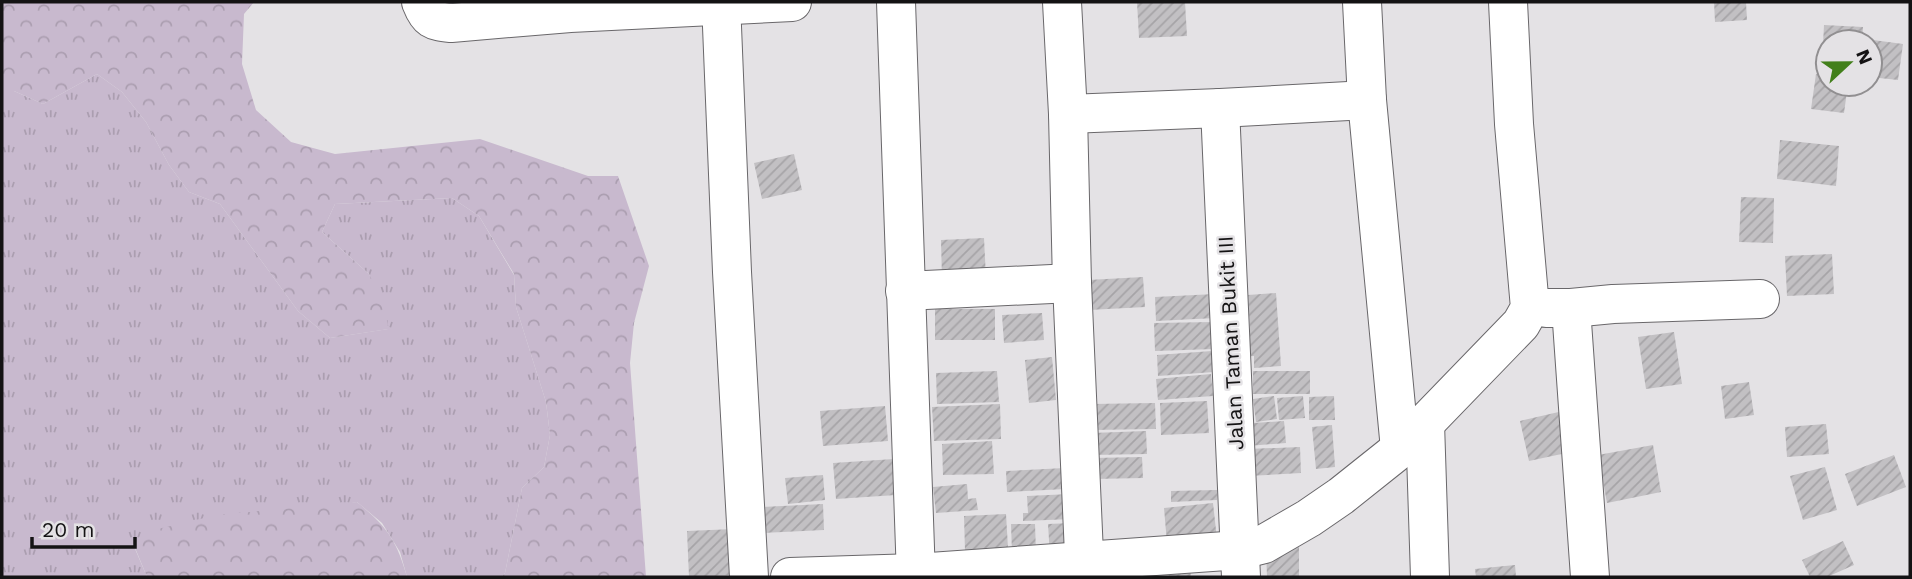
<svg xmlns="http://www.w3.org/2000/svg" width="1912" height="579" font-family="'Work Sans',sans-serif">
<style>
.grass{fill:url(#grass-tufts)}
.forest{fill:url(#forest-crowns)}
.building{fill:url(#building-hatch)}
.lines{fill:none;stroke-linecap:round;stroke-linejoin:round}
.minor-casing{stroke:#69676a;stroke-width:40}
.minor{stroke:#fff;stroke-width:38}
.labels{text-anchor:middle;stroke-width:5;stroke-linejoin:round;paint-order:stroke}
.street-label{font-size:21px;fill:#141314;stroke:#e4e2e5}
</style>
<defs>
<pattern id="grass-tufts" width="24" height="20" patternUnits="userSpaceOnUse" patternTransform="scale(1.75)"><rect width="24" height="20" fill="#c8b9ce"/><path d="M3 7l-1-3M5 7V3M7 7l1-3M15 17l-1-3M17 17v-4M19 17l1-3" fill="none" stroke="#ab9eb0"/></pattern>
<pattern id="forest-crowns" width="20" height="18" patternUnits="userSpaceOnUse" patternTransform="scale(1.75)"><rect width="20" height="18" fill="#c8b9ce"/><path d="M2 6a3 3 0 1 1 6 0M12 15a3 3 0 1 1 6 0" fill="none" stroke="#ab9eb0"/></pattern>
<pattern id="building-hatch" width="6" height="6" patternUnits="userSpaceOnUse" patternTransform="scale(1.75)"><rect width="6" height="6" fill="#c2c0c3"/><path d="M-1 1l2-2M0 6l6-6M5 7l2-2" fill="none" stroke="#a6a4a7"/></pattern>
</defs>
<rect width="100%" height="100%" fill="#e4e2e5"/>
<!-- grass -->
<polygon class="grass" points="97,74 122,92 146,122 169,165 189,192 220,204 298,311 330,338 388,329 369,274 322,232 335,204 452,198 479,216 514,275 516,307 546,402 550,435 544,467 522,488 505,573 501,577 407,577 400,552 382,523 357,502 133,544 147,577 2,577 2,91 14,91 43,104"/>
<!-- forest -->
<g class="forest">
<polygon points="2,2 254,2 244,14 242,64 256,110 291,142 335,154 480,139 588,176 618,176 649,266 634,323 630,363 646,577 501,577 505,573 522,488 544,467 550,435 546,402 516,307 514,274 479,216 452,198 335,204 322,232 369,274 382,300 389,329 330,338 298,311 220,204 189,192 169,165 146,122 122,92 97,74 43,104 14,91 2,91"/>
<path d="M357,502C387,527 396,539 407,577H147L133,543L145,532L217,515Z"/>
</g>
<!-- building -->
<g class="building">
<polygon points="1137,2 1185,2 1187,36 1139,38"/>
<polygon points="1714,2 1746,2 1747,20 1715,22"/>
<polygon points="1824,25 1863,27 1862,42 1828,42 1828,64 1822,64"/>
<polygon points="1873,40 1903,44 1898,80 1870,77"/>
<polygon points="1816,74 1828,76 1828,84 1848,84 1844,113 1811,109"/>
<polygon points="1780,140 1839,146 1836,186 1777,179"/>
<polygon points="794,154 802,190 762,199 754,163"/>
<polygon points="1741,197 1774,198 1773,243 1739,242"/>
<polygon points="984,238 986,278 942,279 941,240"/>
<polygon points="1832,254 1834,294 1787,296 1785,256"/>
<polygon points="1143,277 1145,307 1089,310 1088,280"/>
<polygon points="1276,293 1281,366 1254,368 1254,356 1241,357 1240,330 1250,329 1248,295"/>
<polygon points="1215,294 1216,318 1156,321 1155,297"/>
<rect x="935" y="309" width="60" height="31"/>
<polygon points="1042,313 1044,340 1004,343 1002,315"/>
<polygon points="1214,322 1215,349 1155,351 1154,323"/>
<polygon points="1674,332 1682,384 1646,389 1638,337"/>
<polygon points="1212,351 1214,372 1158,376 1157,355"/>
<polygon points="1052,357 1056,400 1029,403 1025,360"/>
<polygon points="997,371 999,402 937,404 936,373"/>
<rect x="1253" y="371" width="57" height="23"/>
<polygon points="1211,374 1213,396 1158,400 1156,379"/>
<polygon points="1749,382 1754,415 1725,419 1721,386"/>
<polygon points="1274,396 1277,419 1256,422 1253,399"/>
<polygon points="1303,396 1305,418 1279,420 1277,398"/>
<polygon points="1334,396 1335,420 1309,420 1309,397"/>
<polygon points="1207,401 1209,433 1161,435 1160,403"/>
<polygon points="1155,403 1156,429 1092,430 1092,404"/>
<polygon points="1000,404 1001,439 934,441 932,407"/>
<polygon points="885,406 888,441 823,446 820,411"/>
<polygon points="1563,411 1571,452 1529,461 1520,421"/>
<polygon points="1284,421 1286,443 1248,446 1247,437 1254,436 1253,423"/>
<polygon points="1826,424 1829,454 1787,457 1785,427"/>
<polygon points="1332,425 1335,467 1316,469 1312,427"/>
<polygon points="1146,431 1147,454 1092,455 1092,433"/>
<polygon points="992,441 994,474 943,475 942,444"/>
<polygon points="1653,445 1661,492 1607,503 1598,455"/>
<polygon points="1300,447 1301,473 1248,476 1247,449"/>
<polygon points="1894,455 1906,487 1857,506 1845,474"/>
<polygon points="1142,457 1143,478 1094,479 1093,458"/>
<polygon points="894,459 896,495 836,499 833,463"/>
<polygon points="1825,467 1837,510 1803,520 1790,476"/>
<polygon points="1065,468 1066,489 1007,492 1006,471"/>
<polygon points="823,475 825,500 788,504 785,478"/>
<polygon points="967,484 968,499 976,498 978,510 936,513 933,487"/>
<polygon points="1217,490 1217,500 1171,502 1171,491"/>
<polygon points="1070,494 1072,519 1023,521 1023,513 1028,513 1027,496"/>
<polygon points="1213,503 1217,539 1167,543 1164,508"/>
<polygon points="823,504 824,530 761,533 760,507"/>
<polygon points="1006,514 1008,548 965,551 964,516"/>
<polygon points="1072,523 1074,556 1050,557 1048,524"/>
<polygon points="1011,524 1035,524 1036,553 1012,553"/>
<polygon points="734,529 737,575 689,577 687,531"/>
<polygon points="1299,537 1299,577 1267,577 1266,548"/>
<polygon points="1843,541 1854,565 1827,577 1810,577 1802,560"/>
<polygon points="1189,559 1191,577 1169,577 1167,562"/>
<polygon points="1515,565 1516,577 1476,577 1475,569"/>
</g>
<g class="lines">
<!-- minor casing -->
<g class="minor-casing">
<g id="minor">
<path d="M421,2C428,20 432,21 451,23L570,13L792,2"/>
<polyline points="721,2 732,272 749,577"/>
<polyline points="896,2 916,577"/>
<polyline points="1062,2 1068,114 1072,283 1085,577"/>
<polyline points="1362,2 1367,100 1400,449"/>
<polyline points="1220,108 1241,577"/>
<polyline points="1068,114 1220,108 1367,100"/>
<polyline points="905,291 1072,283"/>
<polyline points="1546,308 1571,308 1613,304 1760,299"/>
<polyline points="1571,308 1590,577"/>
<polyline points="1425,423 1430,577"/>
<polyline points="790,577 916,573 1240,550 1264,544 1309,518 1341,496 1400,449 1521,324 1530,308 1514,124 1508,2"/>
</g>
</g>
<!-- minor -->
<use href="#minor" class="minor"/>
</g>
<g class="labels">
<!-- street labels -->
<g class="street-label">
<text transform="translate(1231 343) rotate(-93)" y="7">Jalan Taman Bukit III</text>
</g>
</g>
<!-- border -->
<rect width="1912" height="579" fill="none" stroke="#141314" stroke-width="7"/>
<!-- north arrow -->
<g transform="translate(1849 63) rotate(68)"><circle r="33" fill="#e4e2e5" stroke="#918f91" stroke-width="2"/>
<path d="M0-5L12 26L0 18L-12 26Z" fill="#427f1b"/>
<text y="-10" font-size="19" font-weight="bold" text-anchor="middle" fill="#141314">N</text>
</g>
<!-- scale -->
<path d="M32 537v10h103v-10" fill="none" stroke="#141314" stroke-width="3.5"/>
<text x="42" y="537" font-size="21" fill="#141314" stroke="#e4e2e5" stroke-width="5" paint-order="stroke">20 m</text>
</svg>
